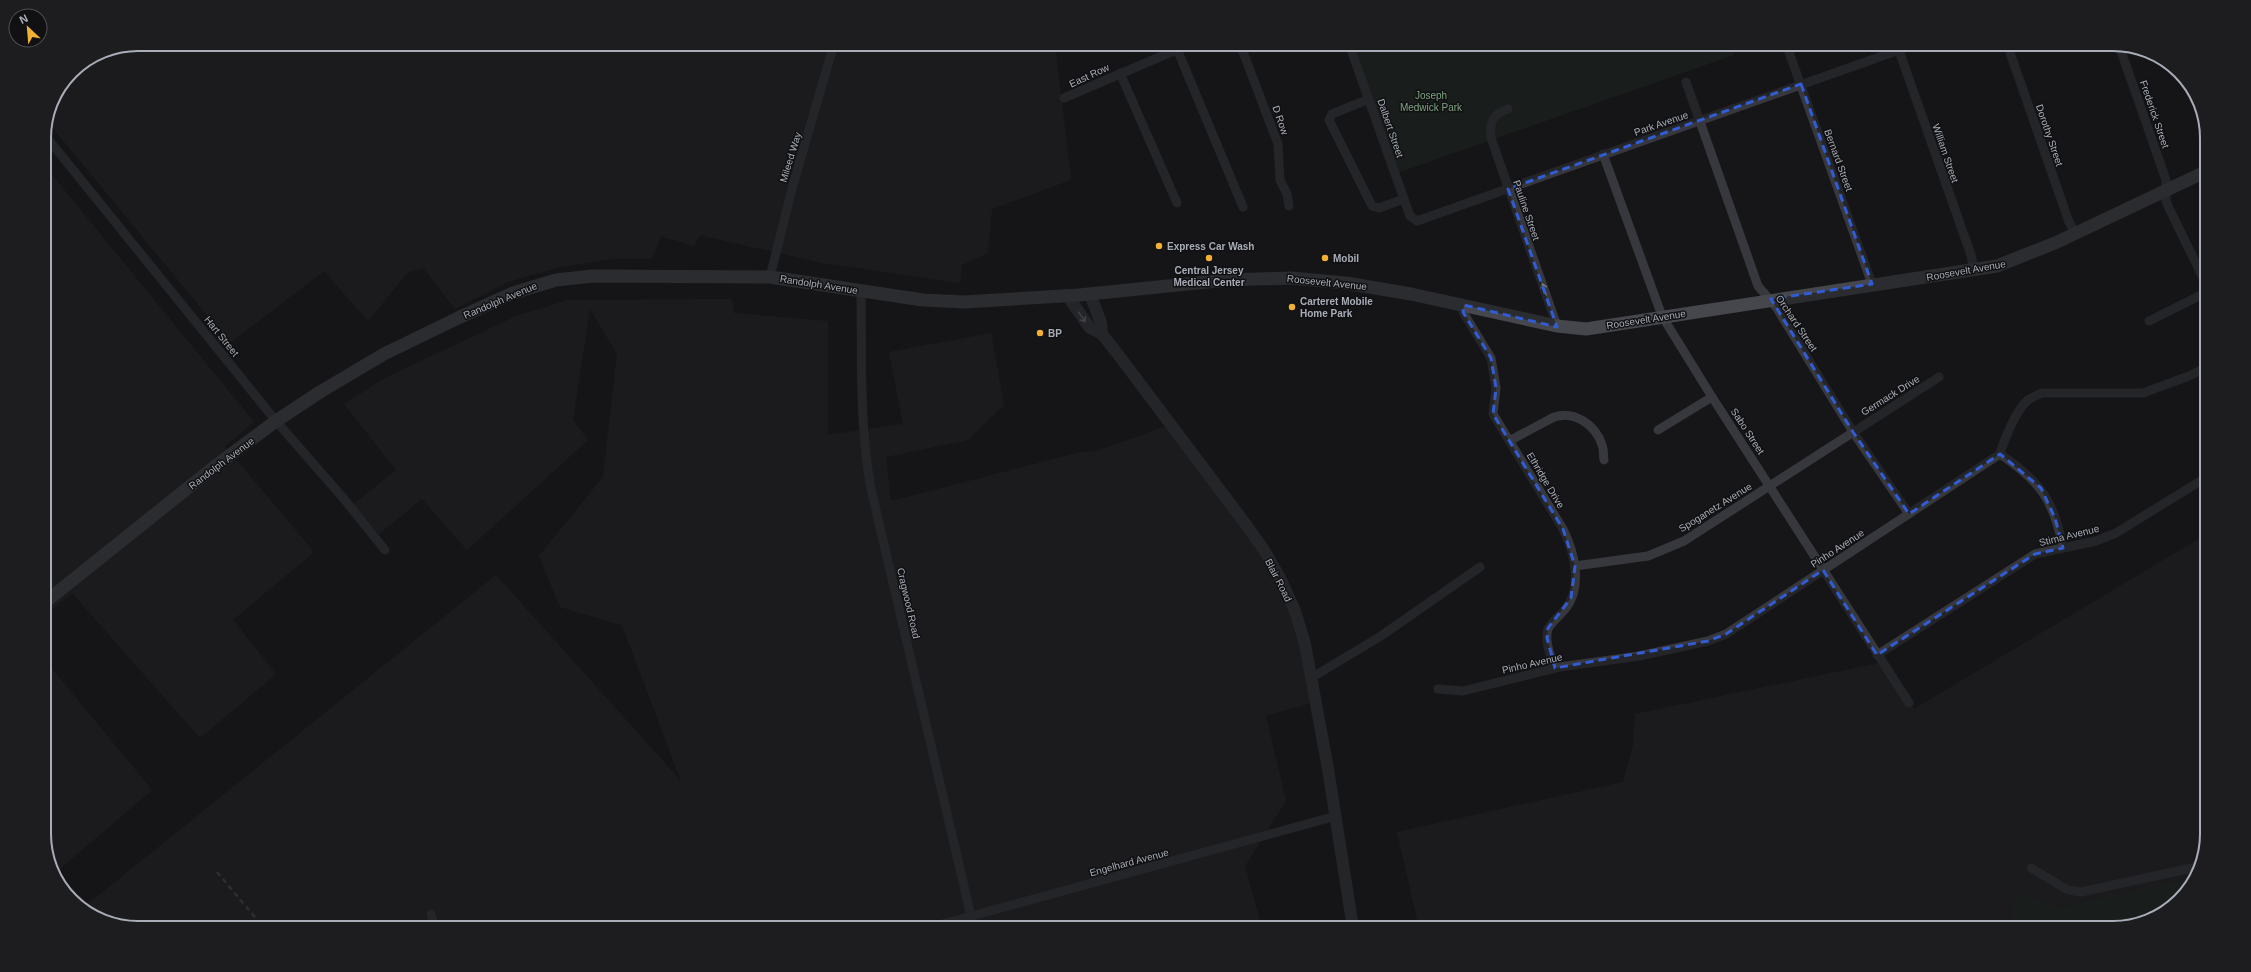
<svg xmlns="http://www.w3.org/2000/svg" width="2251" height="972" font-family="Helvetica,sans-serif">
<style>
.built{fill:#222225}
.green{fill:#1e261f}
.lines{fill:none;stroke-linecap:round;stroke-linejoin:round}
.minor{stroke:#37383d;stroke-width:9}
.tertiary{stroke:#37383d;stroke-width:12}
.secondary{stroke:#45474d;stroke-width:13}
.rail{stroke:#4a4c52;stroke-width:2.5;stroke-dasharray:5 4;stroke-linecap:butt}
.oneway{stroke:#757881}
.marked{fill:none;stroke:#325cd3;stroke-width:3;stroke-dasharray:8 5;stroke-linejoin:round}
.poi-dot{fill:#f2b134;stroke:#111113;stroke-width:1.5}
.labels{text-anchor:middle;stroke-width:3;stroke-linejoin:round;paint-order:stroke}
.street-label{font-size:10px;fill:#a8adb8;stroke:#111113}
.park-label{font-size:10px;fill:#7fa381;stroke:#111113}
.poi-label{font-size:10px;font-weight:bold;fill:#a8adb8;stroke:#111113;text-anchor:start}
.rim{fill:none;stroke:#a8adb8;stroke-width:2}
</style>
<rect width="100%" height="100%" fill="#161618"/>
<!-- built -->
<g class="built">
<polygon points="138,44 1055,44 1071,180 992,209 988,253 962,265 960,283 822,263 700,235 694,246 661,236 652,259 614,259 559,267 508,282 455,309 424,269 408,272 368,321 324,271 230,343 47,121 54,97 72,71 102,51"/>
<polygon points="44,165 254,422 225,446 314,552 233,620 276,674 200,738 72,593 44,616"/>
<polygon points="732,299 734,313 828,321 828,435 903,424 889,352 991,333 1004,405 968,440 886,457 891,501 1081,452 1097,451 1172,424 1289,595 1315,702 1266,716 1286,801 1245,866 1262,928 138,928 102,921 84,907 496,575 681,781 622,625 560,607 539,556 603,477 617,354 590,309 573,420 588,440 467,550 422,499 379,534 353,505 396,470 344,404 385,378 514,317 567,300"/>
<polygon points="2207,534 2207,834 2200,870 2165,912 2113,928 1419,928 1397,832 1623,782 1633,746 1635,714 1884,662 1914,709"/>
<polygon points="44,659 152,790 56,872 44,840"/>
</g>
<!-- green -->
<g class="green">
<polygon points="1352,44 1731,44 1734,55 1397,173"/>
<polygon points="2192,878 2165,912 2113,928 2016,928 2011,906 2025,894 2059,908"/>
</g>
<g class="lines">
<!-- minor -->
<g class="minor">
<polyline points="1240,44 1278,144 1280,180 1287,194 1289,206"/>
<polyline points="1349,44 1410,216 1417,221 1916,44"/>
<polyline points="1786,44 1872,284"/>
<polyline points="2007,44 2069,222 2075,233"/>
<polyline points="1897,45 1971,255 1974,270"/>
<polyline points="2119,45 2166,180 2166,200 2168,206 2207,286"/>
<polyline points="1177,49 1243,207"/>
<polyline points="1120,73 1177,203"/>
<polyline points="1686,82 1758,286 1776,307 1853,432 1909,514"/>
<polyline points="1064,98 1190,44"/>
<polyline points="1369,99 1332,114 1329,120 1372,206 1379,208 1404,199"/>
<path d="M1508,109C1493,114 1489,122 1491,138L1557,326"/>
<polyline points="44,134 276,421 344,499 385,550"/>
<polyline points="1603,154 1662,316 1712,397 1909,703"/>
<polyline points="770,277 793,185 834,44"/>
<path d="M861,291C862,357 859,423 871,489L971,916"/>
<path d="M1464,305L1463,312L1491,358L1496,388L1493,414L1563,529C1574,551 1583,586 1566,608C1561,615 1551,622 1548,629C1544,641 1551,657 1555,668"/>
<polyline points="2149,321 2207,292"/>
<polyline points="1658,430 1712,397"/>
<path d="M1509,441L1554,417C1574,410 1596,425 1602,445C1604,449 1603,456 1604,460"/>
<path d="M2000,454C2040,481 2054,500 2063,548"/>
<polyline points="1575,566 1648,556 1684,541 1939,377"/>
<polyline points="1877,655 2035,554 2096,541 2116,533 2207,477"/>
<polyline points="1311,678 1381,636 1480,567"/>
<path d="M1438,689L1463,691L1560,667L1639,656L1708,641L1726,634L2000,454C2004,440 2016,410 2028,400C2032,397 2038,395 2042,393H2143L2189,376L2207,367"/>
<polyline points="2031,868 2068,890 2081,892 2201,866"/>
<polyline points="431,914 435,928"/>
<polyline points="928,928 1336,816"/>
</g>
<!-- tertiary -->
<g class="tertiary">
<polyline points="1090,294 1101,323 1102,334"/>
<polyline points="1067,295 1090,328 1102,334 1117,353 1244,522 1264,550 1281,580 1295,611 1305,644 1328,769 1353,928"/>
</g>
<!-- secondary -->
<polyline class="secondary" points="44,603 214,467 276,421 320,392 384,354 456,319 513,293 556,280 593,276 770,277 923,300 964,302 1079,295 1227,280 1291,278 1346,283 1411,294 1557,326 1586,329 1997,266 2055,243 2207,171"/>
<!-- rail -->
<polyline class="rail" points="217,872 264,928"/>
</g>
<!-- one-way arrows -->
<defs><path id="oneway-shaft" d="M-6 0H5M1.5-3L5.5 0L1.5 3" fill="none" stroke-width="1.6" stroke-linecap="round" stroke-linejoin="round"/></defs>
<g class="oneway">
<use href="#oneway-shaft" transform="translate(1544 289) rotate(-109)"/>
<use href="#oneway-shaft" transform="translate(1082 317) rotate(55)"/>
</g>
<!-- marked area -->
<path d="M0 0H2251V972H0ZM1801,84L1872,284L1771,299L1853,432L1909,514L2000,454L2041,488L2055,518L2063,548L2035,554L1877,655L1823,570L1726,634L1708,641L1555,668L1547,638L1548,628L1571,598L1575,566L1563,529L1493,414L1496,388L1491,358L1463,312L1464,305L1557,327L1508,189Z" fill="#161618" fill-opacity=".55" fill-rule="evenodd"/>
<path class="marked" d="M1801,84L1872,284L1771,299L1853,432L1909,514L2000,454L2041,488L2055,518L2063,548L2035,554L1877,655L1823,570L1726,634L1708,641L1555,668L1547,638L1548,628L1571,598L1575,566L1563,529L1493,414L1496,388L1491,358L1463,312L1464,305L1557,327L1508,189Z"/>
<!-- markers -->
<g class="poi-dot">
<circle cx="1159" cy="246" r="4"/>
<circle cx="1209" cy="258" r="4"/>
<circle cx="1325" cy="258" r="4"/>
<circle cx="1292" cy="307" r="4"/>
<circle cx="1040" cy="333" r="4"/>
</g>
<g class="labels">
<!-- street labels -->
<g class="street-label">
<text transform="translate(1089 75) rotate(-25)" y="4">East Row</text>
<text transform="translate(2155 114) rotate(71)" y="4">Frederick Street</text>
<text transform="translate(1281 120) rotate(71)" y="4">D Row</text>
<text transform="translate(1661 123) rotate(-19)" y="4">Park Avenue</text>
<text transform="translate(1391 128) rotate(71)" y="4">Dalbert Street</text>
<text transform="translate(2050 135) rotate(71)" y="4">Dorothy Street</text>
<text transform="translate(1946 153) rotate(71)" y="4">William Street</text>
<text transform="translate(790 157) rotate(-73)" y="4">Mileed Way</text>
<text transform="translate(1839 160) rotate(70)" y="4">Bernard Street</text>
<text transform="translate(1527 210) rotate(71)" y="4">Pauline Street</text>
<text transform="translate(1966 270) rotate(-10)" y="4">Roosevelt Avenue</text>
<text transform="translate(1327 282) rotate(6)" y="4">Roosevelt Avenue</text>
<text transform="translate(819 284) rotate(9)" y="4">Randolph Avenue</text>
<text transform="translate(500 300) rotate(-23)" y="4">Randolph Avenue</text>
<text transform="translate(1646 319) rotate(-9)" y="4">Roosevelt Avenue</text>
<text transform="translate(1797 323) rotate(56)" y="4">Orchard Street</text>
<text transform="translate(222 336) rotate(51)" y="4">Hart Street</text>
<text transform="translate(1890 395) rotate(-32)" y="4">Germack Drive</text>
<text transform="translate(1748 431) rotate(57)" y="4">Sabo Street</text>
<text transform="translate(221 463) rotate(-37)" y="4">Randolph Avenue</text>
<text transform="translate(1546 480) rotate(59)" y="4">Ethridge Drive</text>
<text transform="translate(1715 507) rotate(-32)" y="4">Spoganetz Avenue</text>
<text transform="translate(2069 535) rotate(-14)" y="4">Stima Avenue</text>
<text transform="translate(1837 548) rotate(-33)" y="4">Pinho Avenue</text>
<text transform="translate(1279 580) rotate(63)" y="4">Blair Road</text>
<text transform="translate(909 603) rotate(77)" y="4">Cragwood Road</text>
<text transform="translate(1532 663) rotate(-13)" y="4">Pinho Avenue</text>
<text transform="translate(1129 862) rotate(-15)" y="4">Engelhard Avenue</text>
</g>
<!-- park labels -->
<g class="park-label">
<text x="1431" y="99">Joseph<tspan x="1431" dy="12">Medwick Park</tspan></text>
</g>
<!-- poi labels -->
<g class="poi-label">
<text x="1167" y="250">Express Car Wash</text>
<text x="1333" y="262">Mobil</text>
<text x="1209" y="274" text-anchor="middle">Central Jersey<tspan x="1209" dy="12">Medical Center</tspan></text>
<text x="1300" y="305">Carteret Mobile<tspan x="1300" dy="12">Home Park</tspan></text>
<text x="1048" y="337">BP</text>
</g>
</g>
<!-- crop -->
<path d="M0 0H2251V972H0ZM138 51H2113A87 87 0 0 1 2200 138V834A87 87 0 0 1 2113 921H138A87 87 0 0 1 51 834V138A87 87 0 0 1 138 51Z" fill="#1d1d20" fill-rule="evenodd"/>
<path class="rim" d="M138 51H2113A87 87 0 0 1 2200 138V834A87 87 0 0 1 2113 921H138A87 87 0 0 1 51 834V138A87 87 0 0 1 138 51Z"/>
<!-- north arrow -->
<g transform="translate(28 28) rotate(334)"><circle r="19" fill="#111113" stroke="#4d4f55"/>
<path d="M0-3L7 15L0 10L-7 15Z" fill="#f2b134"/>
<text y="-6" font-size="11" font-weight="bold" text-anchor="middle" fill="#a8adb8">N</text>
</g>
</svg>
